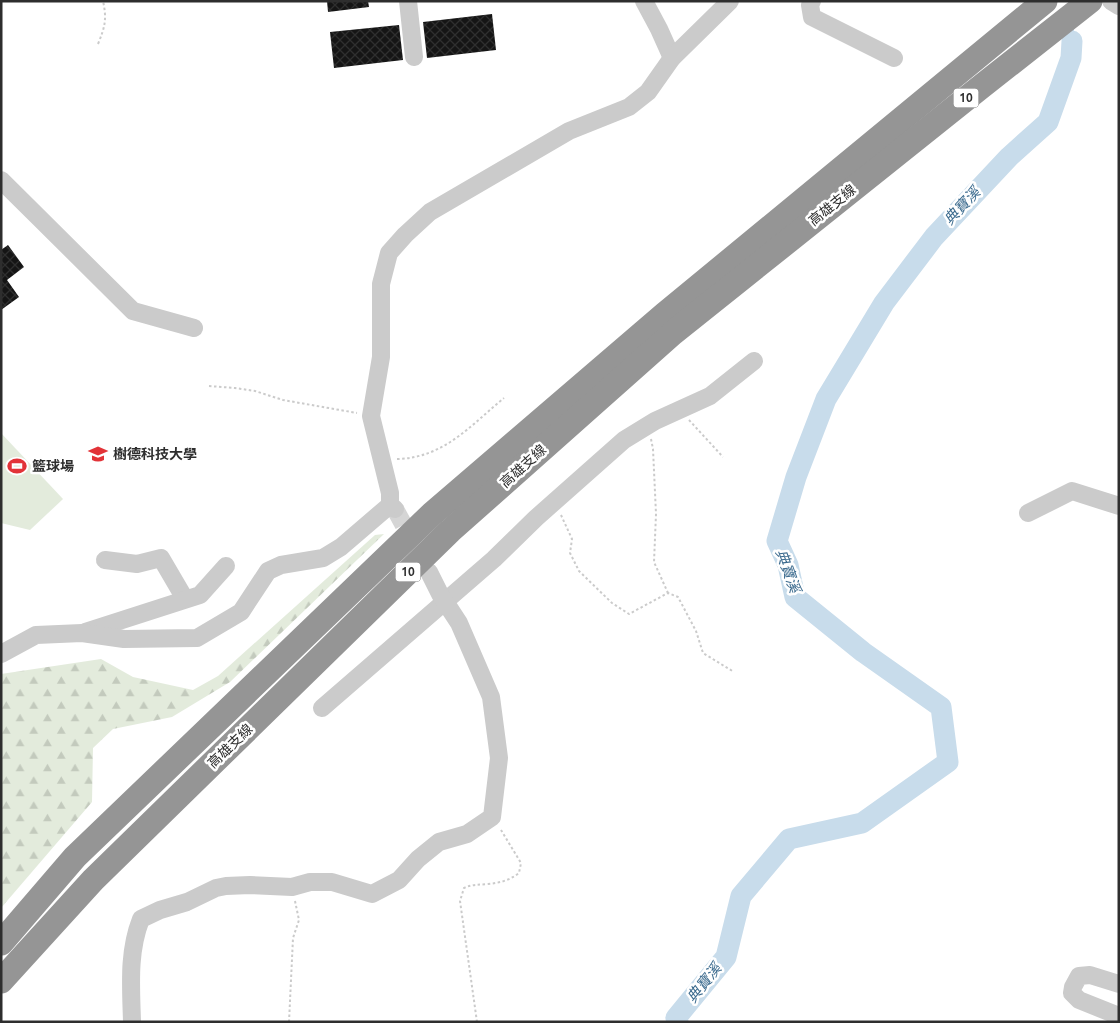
<svg xmlns="http://www.w3.org/2000/svg" width="1120" height="1023" font-family="Ubuntu,'Noto Sans TC',sans-serif">
<style>
.green{fill:#e3ebdc}
.forest{fill:url(#forest-firs)}
.lines{fill:none;stroke-linecap:round;stroke-linejoin:round}
.stream{stroke:#c8dceb;stroke-width:4}
.river{stroke:#c8dceb;stroke-width:21}
.building{fill:url(#building-cross-hatch)}
.minor-tunnel{stroke:#d5d5d5;stroke-width:18;stroke-dasharray:18 9;stroke-linecap:butt}
.path{stroke:#cbcbcb;stroke-width:2;stroke-dasharray:2.5 2.5;stroke-linecap:butt}
.minor{stroke:#cbcbcb;stroke-width:18}
.highway{stroke:#959595;stroke-width:25}
.labels{text-anchor:middle;stroke-width:5;stroke-linejoin:round;paint-order:stroke}
.shield{fill:#fff;stroke:#6d6d6d;stroke-width:1}
.shield-label{font-size:12px;font-weight:bold;fill:#2e2e2e}
.street-label{font-size:14px;fill:#2e2e2e;stroke:#fff}
.poi-label{font-size:14px;font-weight:bold;fill:#2e2e2e;stroke:#fff;text-anchor:start}
.water-label{font-size:15px;font-style:italic;fill:#3d6c8f;stroke:#fff}
</style>
<defs>
<pattern id="forest-firs" width="22" height="20" patternUnits="userSpaceOnUse" patternTransform="scale(1.25)"><rect width="22" height="20" fill="#e3ebdc"/><path d="M5 1l3.5 6h-7zM16 11l3.5 6h-7z" fill="#c3cabd"/></pattern>
<pattern id="building-cross-hatch" width="8" height="8" patternUnits="userSpaceOnUse" patternTransform="scale(1.25)"><rect width="8" height="8" fill="#151515"/><path d="M0 0l8 8M0 8l8-8" fill="none" stroke="#2f2f2f"/></pattern>
</defs>
<rect width="100%" height="100%" fill="#fff"/>
<!-- green -->
<polygon class="green" points="1,433 63,499 30,530 1,523"/>
<!-- forest -->
<polygon class="forest" points="384,534 230,682 172,717 113,729 93,748 92,802 1,908 1,674 101,659 133,677 193,690 218,676 375,535"/>
<g class="lines">
<!-- stream -->
<polyline class="stream" points="1072,41 1072,26"/>
<!-- river -->
<polyline class="river" points="678,1022 676,1018 726,957 741,896 789,839 862,823 948,762 941,707 863,652 795,597 788,565 777,541 796,477 826,399 884,303 934,237 1009,157 1048,122 1071,58 1072,41"/>
</g>
<!-- building -->
<g class="building">
<polygon points="327,1 368,1 369,7 328,12"/>
<polygon points="492,14 496,50 427,58 423,22"/>
<polygon points="399,25 403,60 334,68 330,32"/>
<polygon points="8,245 24,267 7,280 19,297 1,310 1,250"/>
</g>
<g class="lines">
<!-- minor-tunnel -->
<polyline class="minor-tunnel" points="395,509 414,544"/>
<!-- path -->
<g class="path">
<path d="M98,44C105,27 107,19 103,1"/>
<polyline points="209,386 235,388 255,391 283,400 357,413"/>
<polyline points="689,420 723,457"/>
<polyline points="651,439 653,449 656,514 654,562 668,593"/>
<path d="M397,459C444,458 471,425 504,398"/>
<polyline points="561,515 572,539 570,553 579,571 612,603 629,614 668,593 678,597 696,631 703,653 734,672"/>
<polyline points="289,1022 293,938 299,920 295,901"/>
<path d="M477,1022L460,901L464,888C472,884 479,885 488,884C500,883 510,880 519,873L521,863L501,830"/>
</g>
<!-- minor -->
<g class="minor">
<polyline points="408,1 414,57"/>
<polyline points="644,1 659,29 672,58"/>
<polyline points="812,1 810,5 812,17 894,58"/>
<polyline points="1111,1 1119,6"/>
<polyline points="1,180 133,311 194,328"/>
<polyline points="395,509 390,505 390,493 371,416 381,357 381,284 389,253 405,235 430,212 569,131 629,107 648,92 672,58 730,1"/>
<polyline points="1028,513 1072,491 1119,506"/>
<polyline points="105,560 137,564 161,558 185,599"/>
<polyline points="85,632 200,595 226,566"/>
<polyline points="1,654 36,635 82,633 124,639 197,638 241,612 268,571 281,565 323,558 341,547 390,505"/>
<polyline points="322,708 494,559 536,518 624,440 655,421 710,396 754,361"/>
<polyline points="1119,984 1090,975 1079,976 1073,987 1072,993 1079,1000 1119,1016"/>
<path d="M132,1022C131,986 128,952 141,919L160,910L187,902L216,888L226,886L250,885L292,887L310,882H332L372,894L399,880L418,859L439,842L467,834L492,817L499,758L491,697L459,623L440,594L429,572"/>
</g>
<!-- highway -->
<g class="highway">
<polyline points="1,943 75,857 432,514 665,314 1045,1"/>
<polyline points="1,981 93,880 450,531 673,333 982,86 1090,1"/>
</g>
</g>
<!-- icons -->
<defs>
<g id="university-bare" transform="scale(1.5)"><path d="M0-5L7-2L0 1L-7-2ZM-4 1L0 2.5L4 1V4Q0 6-4 4Z" fill="#e23338" stroke="#fff" stroke-width="2.5" paint-order="stroke"/></g>
<g id="stadium-bare" transform="scale(1.5)"><path d="M0-5a6.5 5 0 1 0 0 10a6.5 5 0 1 0 0-10ZM-3.5-1.8h7v3.6h-7Z" fill="#e23338" stroke="#fff" stroke-width="2.5" paint-order="stroke"/></g>
</defs>
<g fill-rule="evenodd">
<use href="#university-bare" x="98" y="454"/>
<use href="#stadium-bare" x="17" y="466"/>
</g>
<g class="labels">
<!-- shield labels -->
<g class="shield">
<rect x="953.5" y="88.5" width="25" height="19" rx="4"/>
<rect x="395.5" y="562.5" width="25" height="19" rx="4"/>
</g>
<g class="shield-label">
<text x="966" y="102">10</text>
<text x="408" y="576">10</text>
</g>
<!-- street labels -->
<g class="street-label">
<text transform="translate(832 205) rotate(-39)" y="5">高雄支線</text>
<text transform="translate(523 466) rotate(-42)" y="5">高雄支線</text>
<text transform="translate(230 746) rotate(-44)" y="5">高雄支線</text>
</g>
<!-- poi labels -->
<g class="poi-label">
<text x="113" y="459">樹德科技大學</text>
<text x="32" y="471">籃球場</text>
</g>
<!-- water labels -->
<g class="water-label">
<text transform="translate(962 206) rotate(-47)" y="5">典寶溪</text>
<text transform="translate(788 571) rotate(70)" y="5">典寶溪</text>
<text transform="translate(704 983) rotate(-51)" y="5">典寶溪</text>
</g>
</g>
<!-- border -->
<rect width="1120" height="1023" fill="none" stroke="#2e2e2e" stroke-width="5"/>
</svg>
